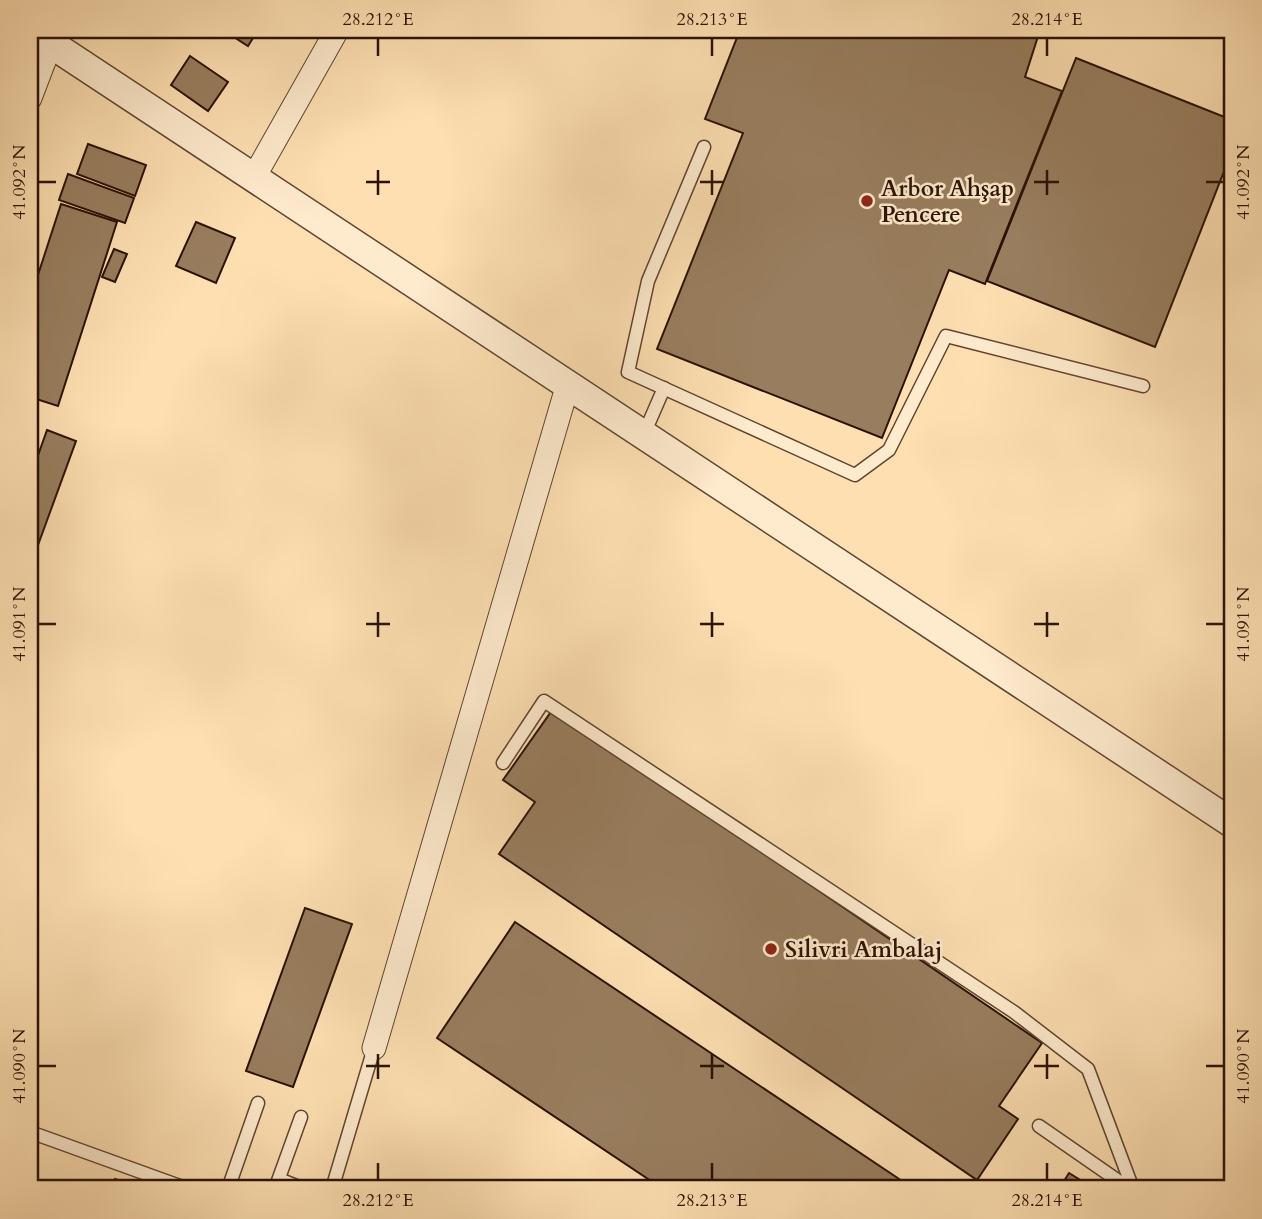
<svg xmlns="http://www.w3.org/2000/svg" width="1262" height="1219" font-family="Cardo,serif">
<style>
.building{fill:#987d5e;stroke:#2b1204;stroke-width:2}
.lines{fill:none;stroke-linecap:round;stroke-linejoin:round}
.service-casing{stroke:#604530;stroke-width:15}
.minor-casing{stroke:#604530;stroke-width:25}
.tertiary-casing{stroke:#604530;stroke-width:31}
.service{stroke:#feeacd;stroke-width:12}
.minor{stroke:#feeacd;stroke-width:23}
.tertiary{stroke:#feeacd;stroke-width:28}
.ticks{fill:none;stroke:#2b1204;stroke-width:2.5}
.poi-dot{fill:#8f2418;stroke:#feeacd;stroke-width:2.5}
.labels{text-anchor:middle;stroke-width:5;stroke-linejoin:round;paint-order:stroke}
.poi-label{font-size:23px;font-weight:bold;fill:#2b1204;stroke:#feeacd;text-anchor:start}
.neatline{fill:none;stroke:#2b1204;stroke-width:2.5}
.ticks-label{font-size:18px;text-anchor:middle;fill:#2b1204}
</style>
<rect width="100%" height="100%" fill="#fddfb2"/>
<filter id="stains"><feTurbulence type="fractalNoise" baseFrequency=".00286" numOctaves="4"/><feColorMatrix values="0 0 0 0 .2 0 0 0 0 .09 0 0 0 0 .02 0 0 0 .5 -.17"/></filter>
<radialGradient id="worn" r=".72"><stop offset=".6" stop-color="#630" stop-opacity="0"/><stop offset="1" stop-color="#630" stop-opacity=".3"/></radialGradient>
<!-- building -->
<g class="building">
<polygon points="223,30 258,30 248,46"/>
<polygon points="740,30 1040,30 1025,77 1062,91 985,284 949,270 882,438 657,349 743,133 705,119"/>
<polygon points="190,56 228,82 208,111 171,85"/>
<polygon points="1076,58 1232,120 1232,151 1155,347 987,281"/>
<polygon points="88,144 146,165 135,196 77,174"/>
<polygon points="68,174 134,198 125,223 59,200"/>
<polygon points="61,204 117,222 58,406 30,397 30,279 36,281"/>
<polygon points="196,222 235,238 216,283 176,266"/>
<polygon points="114,249 127,254 115,282 102,277"/>
<polygon points="47,430 76,441 30,567 30,478"/>
<polygon points="553,709 1042,1043 999,1106 1018,1119 977,1180 499,854 535,802 503,780"/>
<polygon points="305,908 352,924 293,1087 246,1071"/>
<polygon points="515,922 914,1189 663,1189 437,1038"/>
<polygon points="1069,1173 1095,1189 1059,1189"/>
<polygon points="115,1179 147,1189 111,1189"/>
</g>
<g class="lines">
<!-- service casing -->
<g class="service-casing">
<g id="service">
<polyline points="704,147 648,281 628,372 855,475 889,450 946,336 1143,386"/>
<polyline points="644,434 664,388"/>
<polyline points="503,763 544,701 1014,1012 1088,1069 1133,1189"/>
<polyline points="1039,1126 1130,1189"/>
<polyline points="30,1132 188,1189"/>
<polyline points="279,1179 304,1189"/>
<polyline points="228,1189 258,1103"/>
<polyline points="275,1189 301,1117"/>
<polyline points="332,1189 374,1048"/>
</g>
</g>
<!-- minor casing -->
<g class="minor-casing">
<g id="minor">
<polyline points="30,98 51,43"/>
<polyline points="254,177 337,30"/>
<polyline points="374,1048 568,384"/>
</g>
</g>
<!-- tertiary casing -->
<g class="tertiary-casing">
<polyline id="tertiary" points="30,30 1232,823"/>
</g>
<!-- service -->
<use href="#service" class="service"/>
<!-- minor -->
<use href="#minor" class="minor"/>
<!-- tertiary -->
<use href="#tertiary" class="tertiary"/>
</g>
<!-- ticks -->
<path class="ticks" d="M378,38V56M712,38V56M1047,38V56M378,170V195M712,170V195M1047,170V195M38,182H56M366,182H390M700,182H724M1034,182H1059M1206,182H1224M378,612V637M712,612V637M1047,612V637M38,624H56M366,624H390M700,624H724M1034,624H1059M1206,624H1224M378,1054V1079M712,1054V1079M1047,1054V1079M38,1066H56M366,1066H390M700,1066H724M1034,1066H1059M1206,1066H1224M378,1163V1180M712,1163V1180M1047,1163V1180"/>
<!-- markers -->
<g class="poi-dot">
<circle cx="867" cy="201" r="7"/>
<circle cx="771" cy="949" r="7"/>
</g>
<g class="labels">
<!-- poi labels -->
<g class="poi-label">
<text x="881" y="196">Arbor Ahşap<tspan x="881" dy="26">Pencere</tspan></text>
<text x="785" y="957">Silivri Ambalaj</text>
</g>
</g>
<!-- margin -->
<rect width="1262" height="1219" fill="none" stroke="#fddfb2" stroke-width="77"/>
<rect x="38" y="38" width="1186" height="1142" class="neatline"/>
<g class="ticks-label">
<text x="378" y="25">28.212°E</text>
<text x="712" y="25">28.213°E</text>
<text x="1047" y="25">28.214°E</text>
<text transform="translate(19 182) rotate(-90)" y="6">41.092°N</text>
<text transform="translate(1243 182) rotate(-90)" y="6">41.092°N</text>
<text transform="translate(19 624) rotate(-90)" y="6">41.091°N</text>
<text transform="translate(1243 624) rotate(-90)" y="6">41.091°N</text>
<text transform="translate(19 1066) rotate(-90)" y="6">41.090°N</text>
<text transform="translate(1243 1066) rotate(-90)" y="6">41.090°N</text>
<text x="378" y="1206">28.212°E</text>
<text x="712" y="1206">28.213°E</text>
<text x="1047" y="1206">28.214°E</text>
</g>
<rect width="100%" height="100%" filter="url(#stains)"/>
<rect width="100%" height="100%" fill="url(#worn)"/>
</svg>
